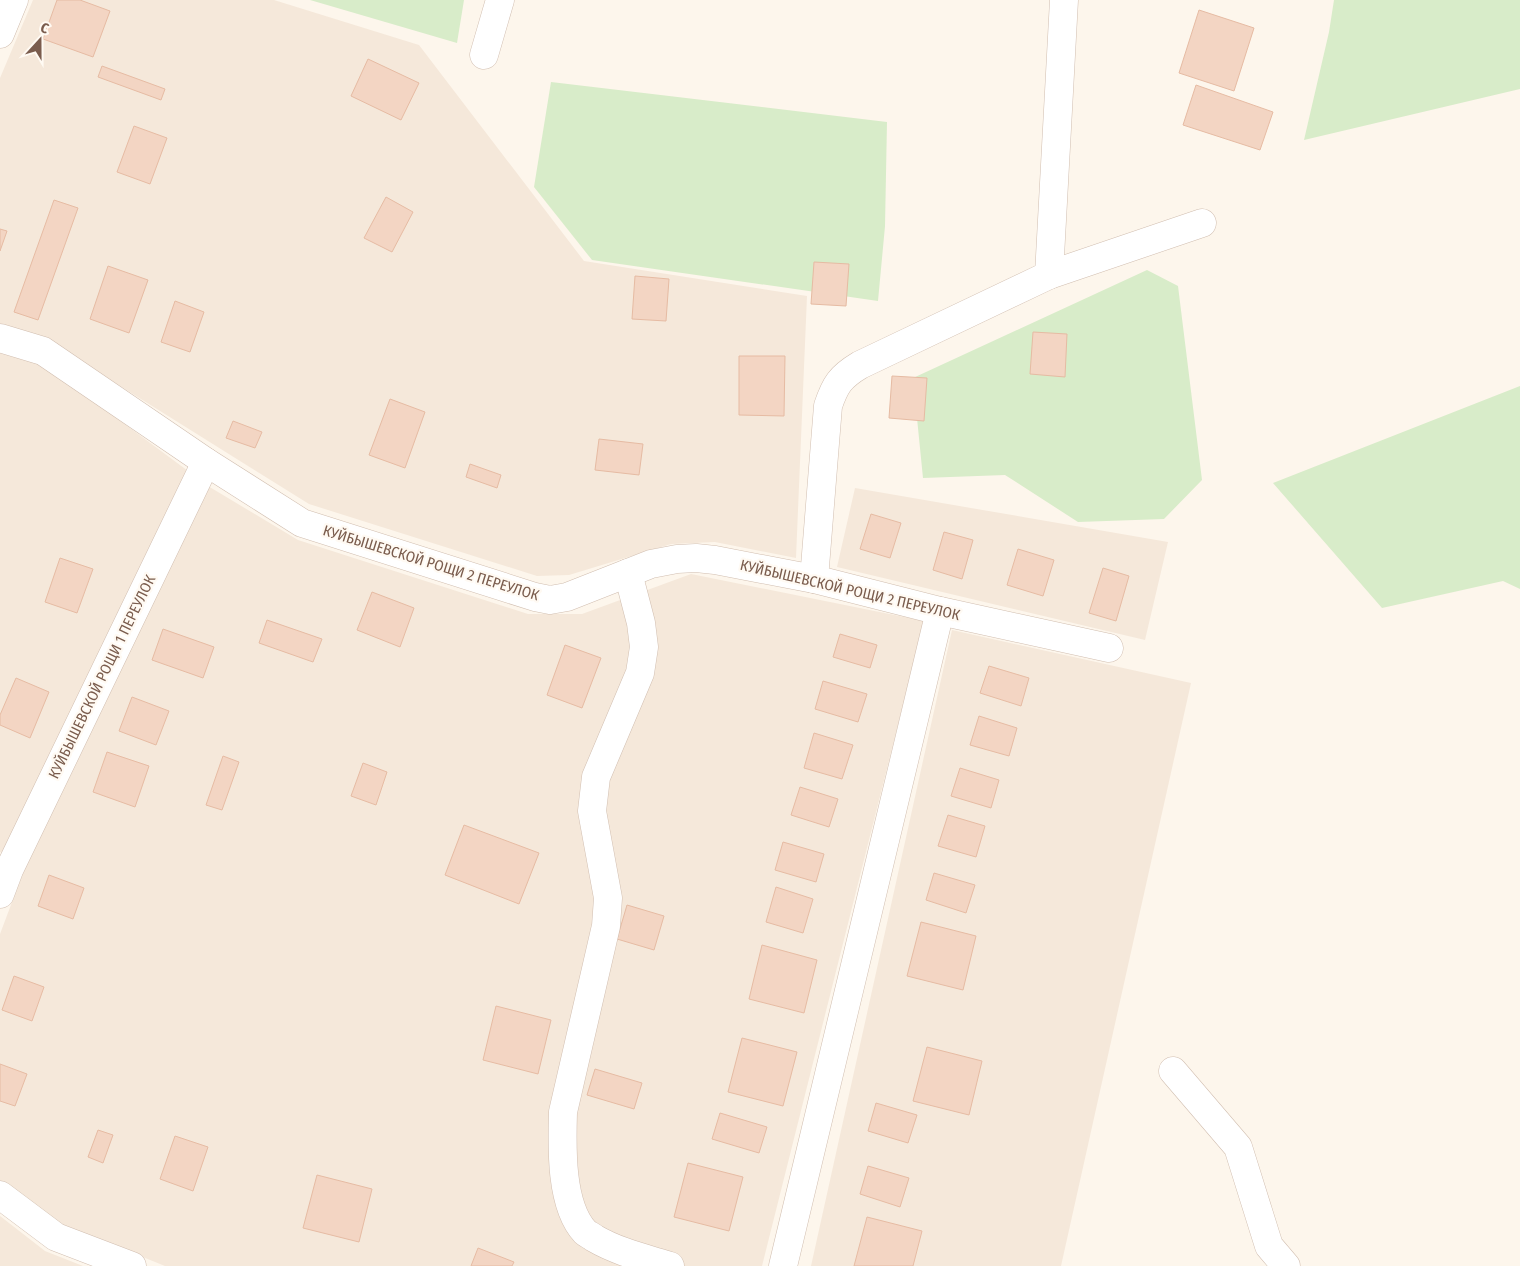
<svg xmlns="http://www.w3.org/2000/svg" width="1520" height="1266" font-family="'Fira Sans Condensed',sans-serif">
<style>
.residential{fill:#f5e8da}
.green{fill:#d8ecc9}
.building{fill:#f3d5c3;stroke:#e6bba3}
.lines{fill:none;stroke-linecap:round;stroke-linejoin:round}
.minor-casing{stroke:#d1beb0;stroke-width:29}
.minor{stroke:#fff;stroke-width:28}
.labels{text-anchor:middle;stroke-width:4.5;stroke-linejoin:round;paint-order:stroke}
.street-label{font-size:15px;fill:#7a5c4d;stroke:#fffaf3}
</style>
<rect width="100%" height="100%" fill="#fdf6ec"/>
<!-- residential -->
<g class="residential">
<polygon points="33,0 274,0 419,45 584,261 807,296 796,558 715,542 671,544 569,575 537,576 309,504 45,339 0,326 0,78"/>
<polygon points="0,350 38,360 188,471 3,853 0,852"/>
<polygon points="208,486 298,540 528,614 582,614 691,574 924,621 762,1266 165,1266 61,1224 0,1181 0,934 23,873"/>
<polygon points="855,488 1168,542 1145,640 837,567"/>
<polygon points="952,630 1191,683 1061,1266 811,1266"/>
<polygon points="0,1216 45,1251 83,1266 0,1266"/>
</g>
<!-- green -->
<g class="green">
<polygon points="310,0 464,0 457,43"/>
<polygon points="1334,0 1520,0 1520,89 1304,140 1329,32"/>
<polygon points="551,82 887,122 885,226 878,301 592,260 534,187"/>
<polygon points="1147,270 1178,286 1202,480 1164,519 1078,522 1005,475 923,478 913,378"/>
<polygon points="1520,386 1520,589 1503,581 1382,608 1273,483"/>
</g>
<!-- building -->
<g class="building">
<polygon points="57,0 80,0 110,11 93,57 43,39"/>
<polygon points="1199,10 1254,28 1234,91 1179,73"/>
<polygon points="368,59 419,83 401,120 351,96"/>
<polygon points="102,66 165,89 161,100 98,77"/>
<polygon points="1196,85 1273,112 1260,150 1183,125"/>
<polygon points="134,126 167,138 150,184 117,172"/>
<polygon points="386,197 413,212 392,252 364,238"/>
<polygon points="54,200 78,208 38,320 14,312"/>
<polygon points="0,229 7,231 0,251"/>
<polygon points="814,262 849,264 846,306 811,304"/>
<polygon points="108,266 148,280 129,333 90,319"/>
<polygon points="635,276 669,279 666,321 632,319"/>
<polygon points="175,301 204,312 190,352 161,342"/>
<polygon points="1033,332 1067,334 1065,377 1030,374"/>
<polygon points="739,356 785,356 784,416 739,415"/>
<polygon points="892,376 927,378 924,421 889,418"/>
<polygon points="390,399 425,412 405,468 369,455"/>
<polygon points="233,421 262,432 255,448 226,438"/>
<polygon points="599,439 643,444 639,475 595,470"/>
<polygon points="470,464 501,475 497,488 466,477"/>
<polygon points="871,514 901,523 890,558 860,549"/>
<polygon points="944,532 973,540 962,579 933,570"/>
<polygon points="1018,549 1054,560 1043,596 1007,585"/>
<polygon points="60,558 93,569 77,613 45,602"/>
<polygon points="1103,568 1129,576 1116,621 1089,613"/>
<polygon points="372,592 414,608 400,647 357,630"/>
<polygon points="267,620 322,639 313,662 259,643"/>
<polygon points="163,629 214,647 203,678 152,660"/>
<polygon points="840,634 877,645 870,668 833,657"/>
<polygon points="565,645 601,658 582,708 547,695"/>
<polygon points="989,666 1029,678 1021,706 980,693"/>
<polygon points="16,678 49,692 30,738 0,725 0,715"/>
<polygon points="823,681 867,694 858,722 815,709"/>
<polygon points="132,697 169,711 156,745 119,731"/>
<polygon points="979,716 1017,728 1009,756 970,745"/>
<polygon points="814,733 853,745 842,779 804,768"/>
<polygon points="107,752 149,766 135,807 93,792"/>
<polygon points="223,756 239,762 222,810 206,805"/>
<polygon points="363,763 387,772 376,805 351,796"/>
<polygon points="960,768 999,780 991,808 951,796"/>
<polygon points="800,787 838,799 829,827 791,815"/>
<polygon points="948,815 985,826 976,857 938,846"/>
<polygon points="464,825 539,853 519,904 445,875"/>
<polygon points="783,842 824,854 816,882 775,870"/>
<polygon points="934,873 975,885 966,913 926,900"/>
<polygon points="49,875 84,888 73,919 38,906"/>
<polygon points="776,887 813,899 803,933 766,922"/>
<polygon points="627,905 664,916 654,950 617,939"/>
<polygon points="921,922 976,936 963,990 907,976"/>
<polygon points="762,945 817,960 804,1013 749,999"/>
<polygon points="14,976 44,987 32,1021 2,1010"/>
<polygon points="496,1006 551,1020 538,1074 483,1060"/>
<polygon points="742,1038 797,1052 783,1106 728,1092"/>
<polygon points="927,1047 982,1061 969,1115 913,1101"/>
<polygon points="0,1064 27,1074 15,1106 0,1101"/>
<polygon points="595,1069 642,1083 634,1109 587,1095"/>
<polygon points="876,1103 917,1115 908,1143 868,1131"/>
<polygon points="720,1113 767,1127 759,1153 712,1139"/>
<polygon points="98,1130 113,1135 103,1163 88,1157"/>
<polygon points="175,1136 208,1147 193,1191 160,1179"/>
<polygon points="688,1163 743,1177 729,1231 674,1217"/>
<polygon points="868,1166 909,1178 900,1207 860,1194"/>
<polygon points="317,1175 372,1189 359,1242 303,1228"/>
<polygon points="867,1217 922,1231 913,1266 854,1266"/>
<polygon points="478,1248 514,1262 512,1266 471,1266"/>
</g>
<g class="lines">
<!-- minor casing -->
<g class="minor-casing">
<g id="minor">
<polyline points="0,34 14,0"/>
<polyline points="484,55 500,0"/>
<polyline points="1049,275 1064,0"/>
<polyline points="0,338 43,351 206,462 302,523 535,597 550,600 567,597 651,564 677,559 696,558 715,560 814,579 940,611 1109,648"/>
<path d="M628,573L641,623L644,647L640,673L596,777L592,811L608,898L606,926L563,1112C562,1146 560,1205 585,1232C587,1234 592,1236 594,1238C618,1252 644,1258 670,1266"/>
<path d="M814,579L828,406C835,385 840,377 860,365L1049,275L1202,223"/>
<polyline points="0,894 9,870 206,462"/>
<polyline points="1173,1071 1238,1147 1269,1246 1286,1266"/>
<polyline points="0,1195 56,1237 132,1266"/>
<polyline points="783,1266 940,611"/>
</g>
</g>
<!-- minor -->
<use href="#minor" class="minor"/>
</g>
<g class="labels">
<!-- street labels -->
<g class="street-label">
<text transform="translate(431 563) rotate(17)" y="5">КУЙБЫШЕВСКОЙ РОЩИ 2 ПЕРЕУЛОК</text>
<text transform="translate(850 590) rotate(13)" y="5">КУЙБЫШЕВСКОЙ РОЩИ 2 ПЕРЕУЛОК</text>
<text transform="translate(102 677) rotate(-64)" y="5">КУЙБЫШЕВСКОЙ РОЩИ 1 ПЕРЕУЛОК</text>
</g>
</g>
<!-- north arrow -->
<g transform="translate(40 40) rotate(21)" stroke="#fffaf3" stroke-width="4" paint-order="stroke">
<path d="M0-4L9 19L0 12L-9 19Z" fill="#7a5c4d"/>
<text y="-8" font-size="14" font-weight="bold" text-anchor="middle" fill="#7a5c4d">С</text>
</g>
</svg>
